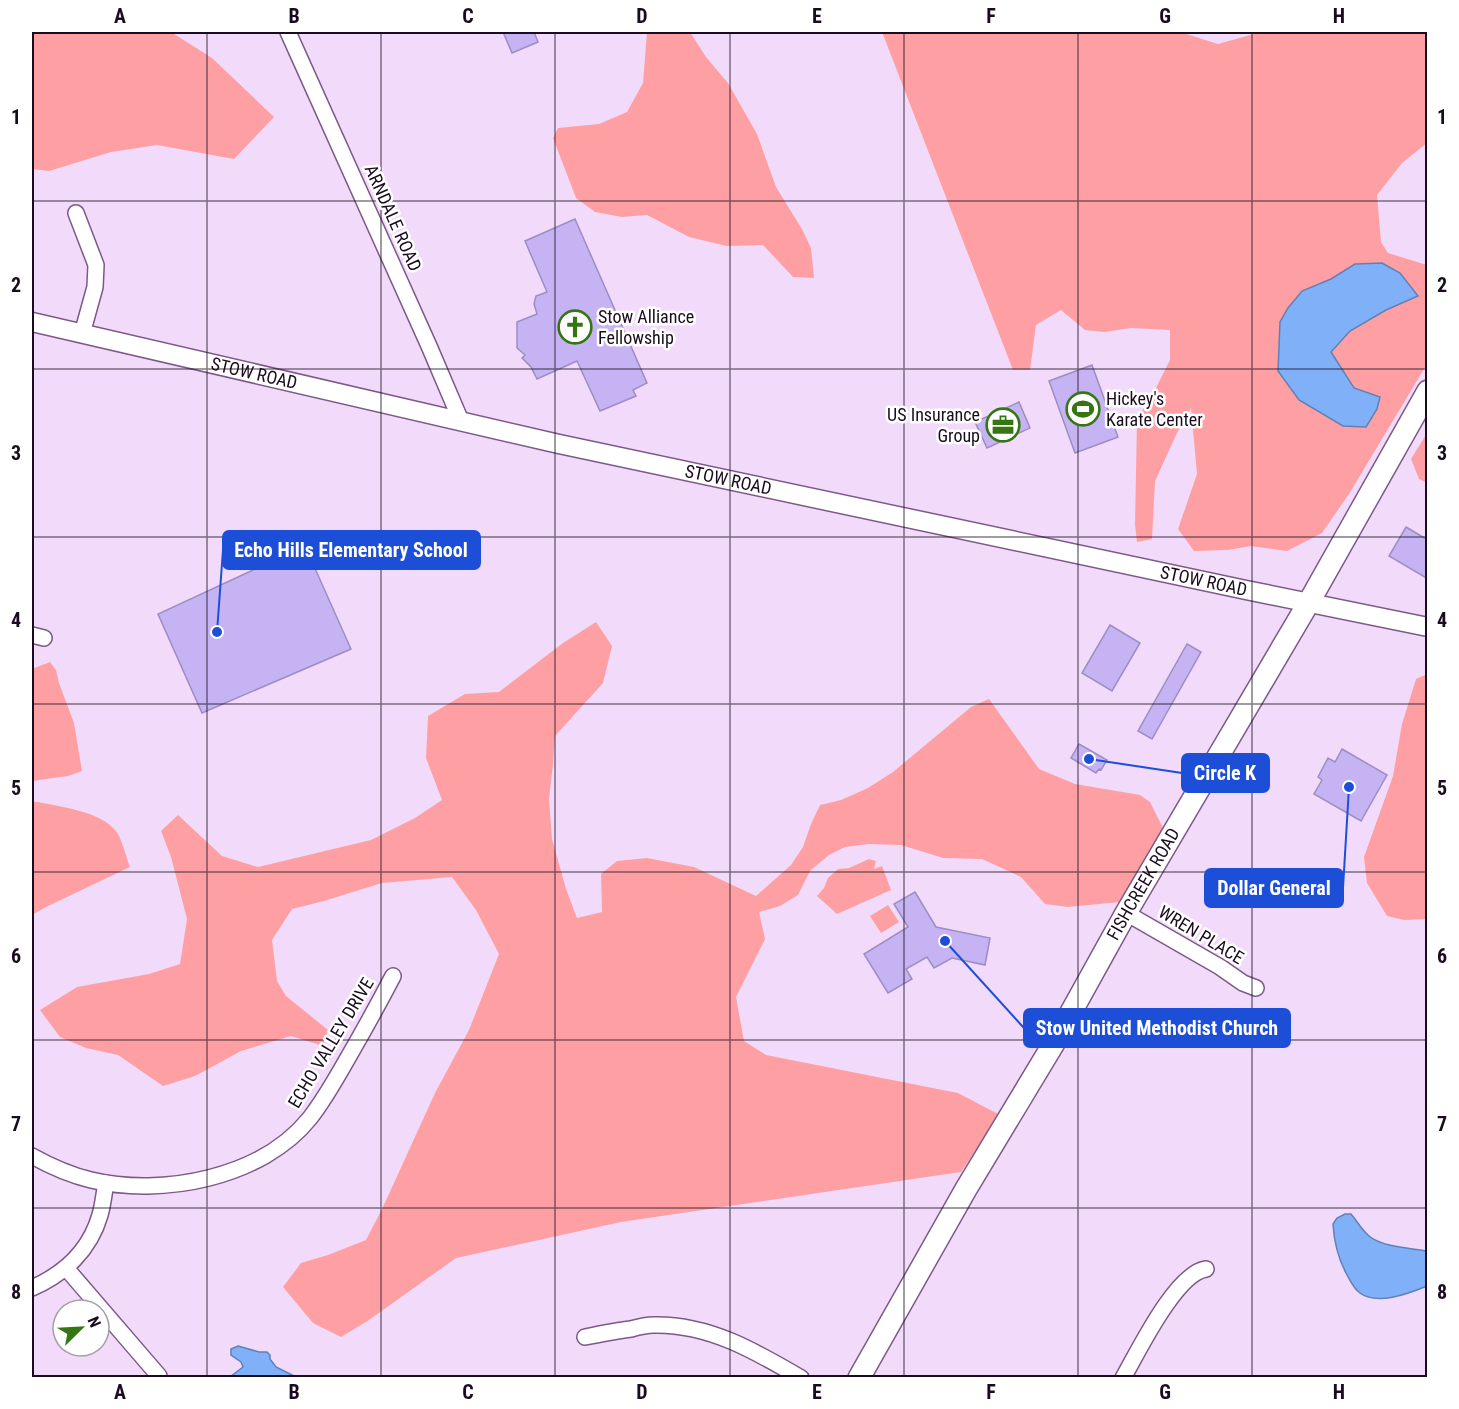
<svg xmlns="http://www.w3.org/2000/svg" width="1459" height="1409" font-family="'Roboto Condensed',sans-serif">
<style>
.green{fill:#fea0a3}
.water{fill:#80b1f8;stroke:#6180b7;stroke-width:1.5}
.building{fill:#c6b3f4;stroke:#9d8dc4;stroke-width:1.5}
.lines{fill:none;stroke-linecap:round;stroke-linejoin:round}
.minor-casing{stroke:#7c5a88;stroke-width:18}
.tertiary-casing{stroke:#7c5a88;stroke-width:21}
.secondary-casing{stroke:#7c5a88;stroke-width:24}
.minor{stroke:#fff;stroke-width:15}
.tertiary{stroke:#fff;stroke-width:18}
.secondary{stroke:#fff;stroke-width:21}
.grid{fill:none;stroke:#1a0c1e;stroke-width:1.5;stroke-opacity:0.55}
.labels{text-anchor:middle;stroke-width:5;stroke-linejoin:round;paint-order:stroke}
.street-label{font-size:18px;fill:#1a0c1e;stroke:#fff}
.poi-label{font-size:18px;fill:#1a0c1e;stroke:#fff;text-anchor:start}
.leader{fill:none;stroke:#1d4ed8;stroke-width:2}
.callout-dot{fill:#1d4ed8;stroke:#fff;stroke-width:2}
.callout{fill:#1d4ed8;stroke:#1d4ed8;stroke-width:2}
.callout-label{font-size:20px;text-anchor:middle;font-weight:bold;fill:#fff}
.neatline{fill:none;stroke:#1a0c1e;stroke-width:2}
.grid-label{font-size:20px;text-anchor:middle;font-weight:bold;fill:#1a0c1e}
</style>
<rect width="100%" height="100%" fill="#f2dbfa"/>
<!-- green -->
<g class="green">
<polygon points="32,32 171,32 212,58 274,117 234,159 157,145 111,152 49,171 32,169"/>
<polygon points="647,32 690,32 706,57 728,83 757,134 776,187 802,229 811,248 814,278 793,277 763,245 727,246 689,237 647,215 622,217 595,212 576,198 553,138 558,128 599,124 627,112 643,83"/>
<polygon points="882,32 1180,32 1218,44 1261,32 1427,32 1427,143 1402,163 1377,195 1381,242 1388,253 1427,265 1427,364 1349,494 1322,533 1287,551 1251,546 1228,550 1194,551 1178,529 1197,474 1191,408 1177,433 1155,481 1152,539 1137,542 1135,525 1137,420 1156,388 1170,360 1170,330 1131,328 1104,332 1085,330 1061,310 1036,325 1030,370 1013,370"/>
<polygon points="1427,433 1427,483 1419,479 1411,459"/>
<polygon points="596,622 612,646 603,683 555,736 553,764 549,799 552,839 566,889 577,918 602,912 601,874 617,861 647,858 694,867 756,896 791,865 803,847 811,824 820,805 841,800 868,788 893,772 971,707 989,699 1039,769 1075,784 1140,795 1150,802 1163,828 1141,870 1120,902 1068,907 1045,904 1021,877 982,859 943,858 901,845 869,844 845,847 829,855 810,871 798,895 780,906 759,912 765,939 736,997 744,1041 766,1055 958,1093 1000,1115 961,1172 621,1222 456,1258 369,1320 341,1337 313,1323 283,1287 301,1263 328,1255 366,1240 383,1207 435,1093 469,1030 499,954 476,910 452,877 382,883 324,901 292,909 272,940 277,981 286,996 328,1030 323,1046 291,1036 241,1051 195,1076 163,1086 118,1055 86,1048 60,1037 40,1010 77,987 149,974 180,964 187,919 171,857 161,831 178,815 222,856 258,867 371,840 415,818 442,800 426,758 428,716 465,694 499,692 563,643"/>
<polygon points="50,662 56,670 59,683 74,723 82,771 68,776 32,781 32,669"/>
<polygon points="1427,674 1427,919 1404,920 1387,916 1367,883 1364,857 1393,776 1402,724 1416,679"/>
<path d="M32,802H38C61,807 100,811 116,831C122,839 126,857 130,867L46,907L32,915Z"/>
<polygon points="869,859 876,861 874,869 882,866 891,890 837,914 817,896 824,888 828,878 838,869 849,868"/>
<polygon points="888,905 899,922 881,933 870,916"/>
</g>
<!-- water -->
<g class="water">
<polygon points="1382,263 1400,273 1418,296 1386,310 1350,331 1331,352 1354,388 1380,397 1377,409 1366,427 1343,426 1299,400 1278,371 1280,322 1288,308 1302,291 1331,279 1355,264"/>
<path d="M1345,1214H1351C1357,1221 1361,1229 1369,1236C1382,1247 1410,1248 1427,1251V1286C1410,1293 1377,1306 1360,1293C1353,1288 1350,1280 1346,1273C1338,1258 1334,1241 1333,1224L1337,1218Z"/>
<polygon points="238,1346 259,1352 267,1352 270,1355 270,1359 276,1367 296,1377 230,1377 243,1367 241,1362 231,1355 231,1349"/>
</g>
<!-- building -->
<g class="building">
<polygon points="503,32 534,32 538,42 512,53"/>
<polygon points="575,219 647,383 633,390 636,396 600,411 577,361 537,379 531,367 522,358 525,355 517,348 517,322 537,314 534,304 536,296 547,292 525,241"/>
<polygon points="1092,365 1118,437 1075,453 1049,381"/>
<polygon points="1019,402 1030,428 987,448 975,422"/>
<polygon points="1406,527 1428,540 1428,579 1389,556"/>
<polygon points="305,546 351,649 202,713 158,614"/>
<polygon points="1110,625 1140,643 1112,691 1082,673"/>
<polygon points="1187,644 1201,652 1152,739 1138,731"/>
<polygon points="1079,744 1107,760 1101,770 1099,769 1096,773 1071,758"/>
<polygon points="1342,749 1387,775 1361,821 1314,794 1322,780 1318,777 1328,758 1335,762"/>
<polygon points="915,892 936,927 990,938 985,965 952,958 934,968 927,957 906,969 912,979 888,993 864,954 908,927 894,904"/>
</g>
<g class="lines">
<!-- minor casing -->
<g class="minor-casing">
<g id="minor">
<polyline points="288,32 429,346 461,421"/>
<polyline points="76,213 96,265 95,287 82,334"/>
<polyline points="32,635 44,638"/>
<polyline points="1126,913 1220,967 1243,983 1256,988"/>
<path d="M32,1156C50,1166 70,1175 91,1180C162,1197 262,1178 310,1118C325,1099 337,1077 349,1056C364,1030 379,1003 393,976"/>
<polyline points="66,1268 159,1376"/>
<path d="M32,1288C64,1274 90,1250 100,1215C103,1205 104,1193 106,1183"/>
<path d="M585,1337C600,1334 615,1331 631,1329C638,1327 646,1325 654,1325C709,1324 755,1351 801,1378"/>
<path d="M1123,1378C1138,1352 1176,1273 1206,1269"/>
</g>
</g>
<!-- tertiary casing -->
<g class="tertiary-casing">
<g id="tertiary">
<path id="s1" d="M32,322L559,444L1246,590L1428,627"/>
</g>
</g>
<!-- secondary casing -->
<g class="secondary-casing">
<g id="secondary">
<path id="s2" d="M859,1378L966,1189L1054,1043L1126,913L1309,602L1428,391"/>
</g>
</g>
<!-- minor -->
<use href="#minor" class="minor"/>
<!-- tertiary -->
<use href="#tertiary" class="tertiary"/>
<!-- secondary -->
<use href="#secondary" class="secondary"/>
</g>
<!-- grid -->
<path class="grid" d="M207,32V1378M381,32V1378M555,32V1378M730,32V1378M904,32V1378M1078,32V1378M1252,32V1378M32,201H1428M32,369H1428M32,537H1428M32,704H1428M32,872H1428M32,1040H1428M32,1208H1428"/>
<!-- icons -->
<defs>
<g id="church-ring" transform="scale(1.725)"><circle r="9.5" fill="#fff" stroke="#357613" stroke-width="1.5"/><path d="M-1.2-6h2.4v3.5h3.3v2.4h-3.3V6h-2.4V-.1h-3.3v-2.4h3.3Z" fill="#357613"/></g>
<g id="stadium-ring" transform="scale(1.725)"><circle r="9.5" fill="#fff" stroke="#357613" stroke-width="1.5"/><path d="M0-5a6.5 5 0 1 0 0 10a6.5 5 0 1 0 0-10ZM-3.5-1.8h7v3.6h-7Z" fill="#357613"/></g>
<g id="office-ring" transform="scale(1.725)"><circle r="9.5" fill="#fff" stroke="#357613" stroke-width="1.5"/><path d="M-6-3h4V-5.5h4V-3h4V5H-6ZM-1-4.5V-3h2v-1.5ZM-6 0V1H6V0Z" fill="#357613"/></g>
</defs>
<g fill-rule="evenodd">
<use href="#church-ring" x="575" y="327"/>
<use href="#stadium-ring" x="1083" y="409"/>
<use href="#office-ring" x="1003" y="425"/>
</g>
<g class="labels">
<!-- street labels -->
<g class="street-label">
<text transform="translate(393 218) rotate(66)" y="6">ARNDALE ROAD</text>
<text dy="6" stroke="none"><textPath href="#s1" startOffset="228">STOW ROAD</textPath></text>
<text dy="6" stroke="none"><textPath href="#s1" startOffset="714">STOW ROAD</textPath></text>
<text dy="6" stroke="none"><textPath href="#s1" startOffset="1200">STOW ROAD</textPath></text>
<text dy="6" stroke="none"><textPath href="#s2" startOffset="570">FISHCREEK ROAD</textPath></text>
<text transform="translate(1201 935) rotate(31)" y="6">WREN PLACE</text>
<text transform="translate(331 1043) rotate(-59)" y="6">ECHO VALLEY DRIVE</text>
</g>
<!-- poi labels -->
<g class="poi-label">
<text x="598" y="323">Stow Alliance<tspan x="598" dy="21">Fellowship</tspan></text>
<text x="1106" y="405">Hickey's<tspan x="1106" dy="21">Karate Center</tspan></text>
<text x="980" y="421" text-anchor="end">US Insurance<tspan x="980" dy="21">Group</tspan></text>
</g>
</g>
<!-- callouts -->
<path class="leader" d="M217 632L223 550M1089 759L1182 773M1349 787L1343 888M945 941L1024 1028"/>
<g class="callout-dot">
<circle cx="217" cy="632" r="6"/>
<circle cx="1089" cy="759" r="6"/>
<circle cx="1349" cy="787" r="6"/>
<circle cx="945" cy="941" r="6"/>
</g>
<g class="callout">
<rect x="223" y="531" width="257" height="38" rx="6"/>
<rect x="1182" y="754" width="87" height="38" rx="6"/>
<rect x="1205" y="869" width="138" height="38" rx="6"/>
<rect x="1024" y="1009" width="266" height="38" rx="6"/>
</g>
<g class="callout-label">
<text x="351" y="557">Echo Hills Elementary School</text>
<text x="1225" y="780">Circle K</text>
<text x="1274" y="895">Dollar General</text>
<text x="1157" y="1035">Stow United Methodist Church</text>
</g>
<!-- border -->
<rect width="1459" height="1409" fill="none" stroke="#ffffff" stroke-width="66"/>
<!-- north arrow -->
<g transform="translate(81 1328) rotate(66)"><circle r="28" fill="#ffffff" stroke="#a39ea5" stroke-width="1.5"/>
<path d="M0-4.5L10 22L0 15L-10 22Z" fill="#357613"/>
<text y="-9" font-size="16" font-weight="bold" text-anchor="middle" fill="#1a0c1e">N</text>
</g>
<rect x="33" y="33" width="1393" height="1343" class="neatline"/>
<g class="grid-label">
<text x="120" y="23">A</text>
<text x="294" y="23">B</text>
<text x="468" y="23">C</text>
<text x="642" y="23">D</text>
<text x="817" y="23">E</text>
<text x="991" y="23">F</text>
<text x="1165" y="23">G</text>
<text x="1339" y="23">H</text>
<text x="16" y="124">1</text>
<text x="1442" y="124">1</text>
<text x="16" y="292">2</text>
<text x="1442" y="292">2</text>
<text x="16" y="460">3</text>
<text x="1442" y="460">3</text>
<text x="16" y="627">4</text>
<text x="1442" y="627">4</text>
<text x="16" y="795">5</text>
<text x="1442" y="795">5</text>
<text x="16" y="963">6</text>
<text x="1442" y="963">6</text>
<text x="16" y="1131">7</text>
<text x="1442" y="1131">7</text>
<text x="16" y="1299">8</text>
<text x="1442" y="1299">8</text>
<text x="120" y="1399">A</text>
<text x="294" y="1399">B</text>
<text x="468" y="1399">C</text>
<text x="642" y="1399">D</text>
<text x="817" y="1399">E</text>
<text x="991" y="1399">F</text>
<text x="1165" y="1399">G</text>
<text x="1339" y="1399">H</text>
</g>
</svg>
